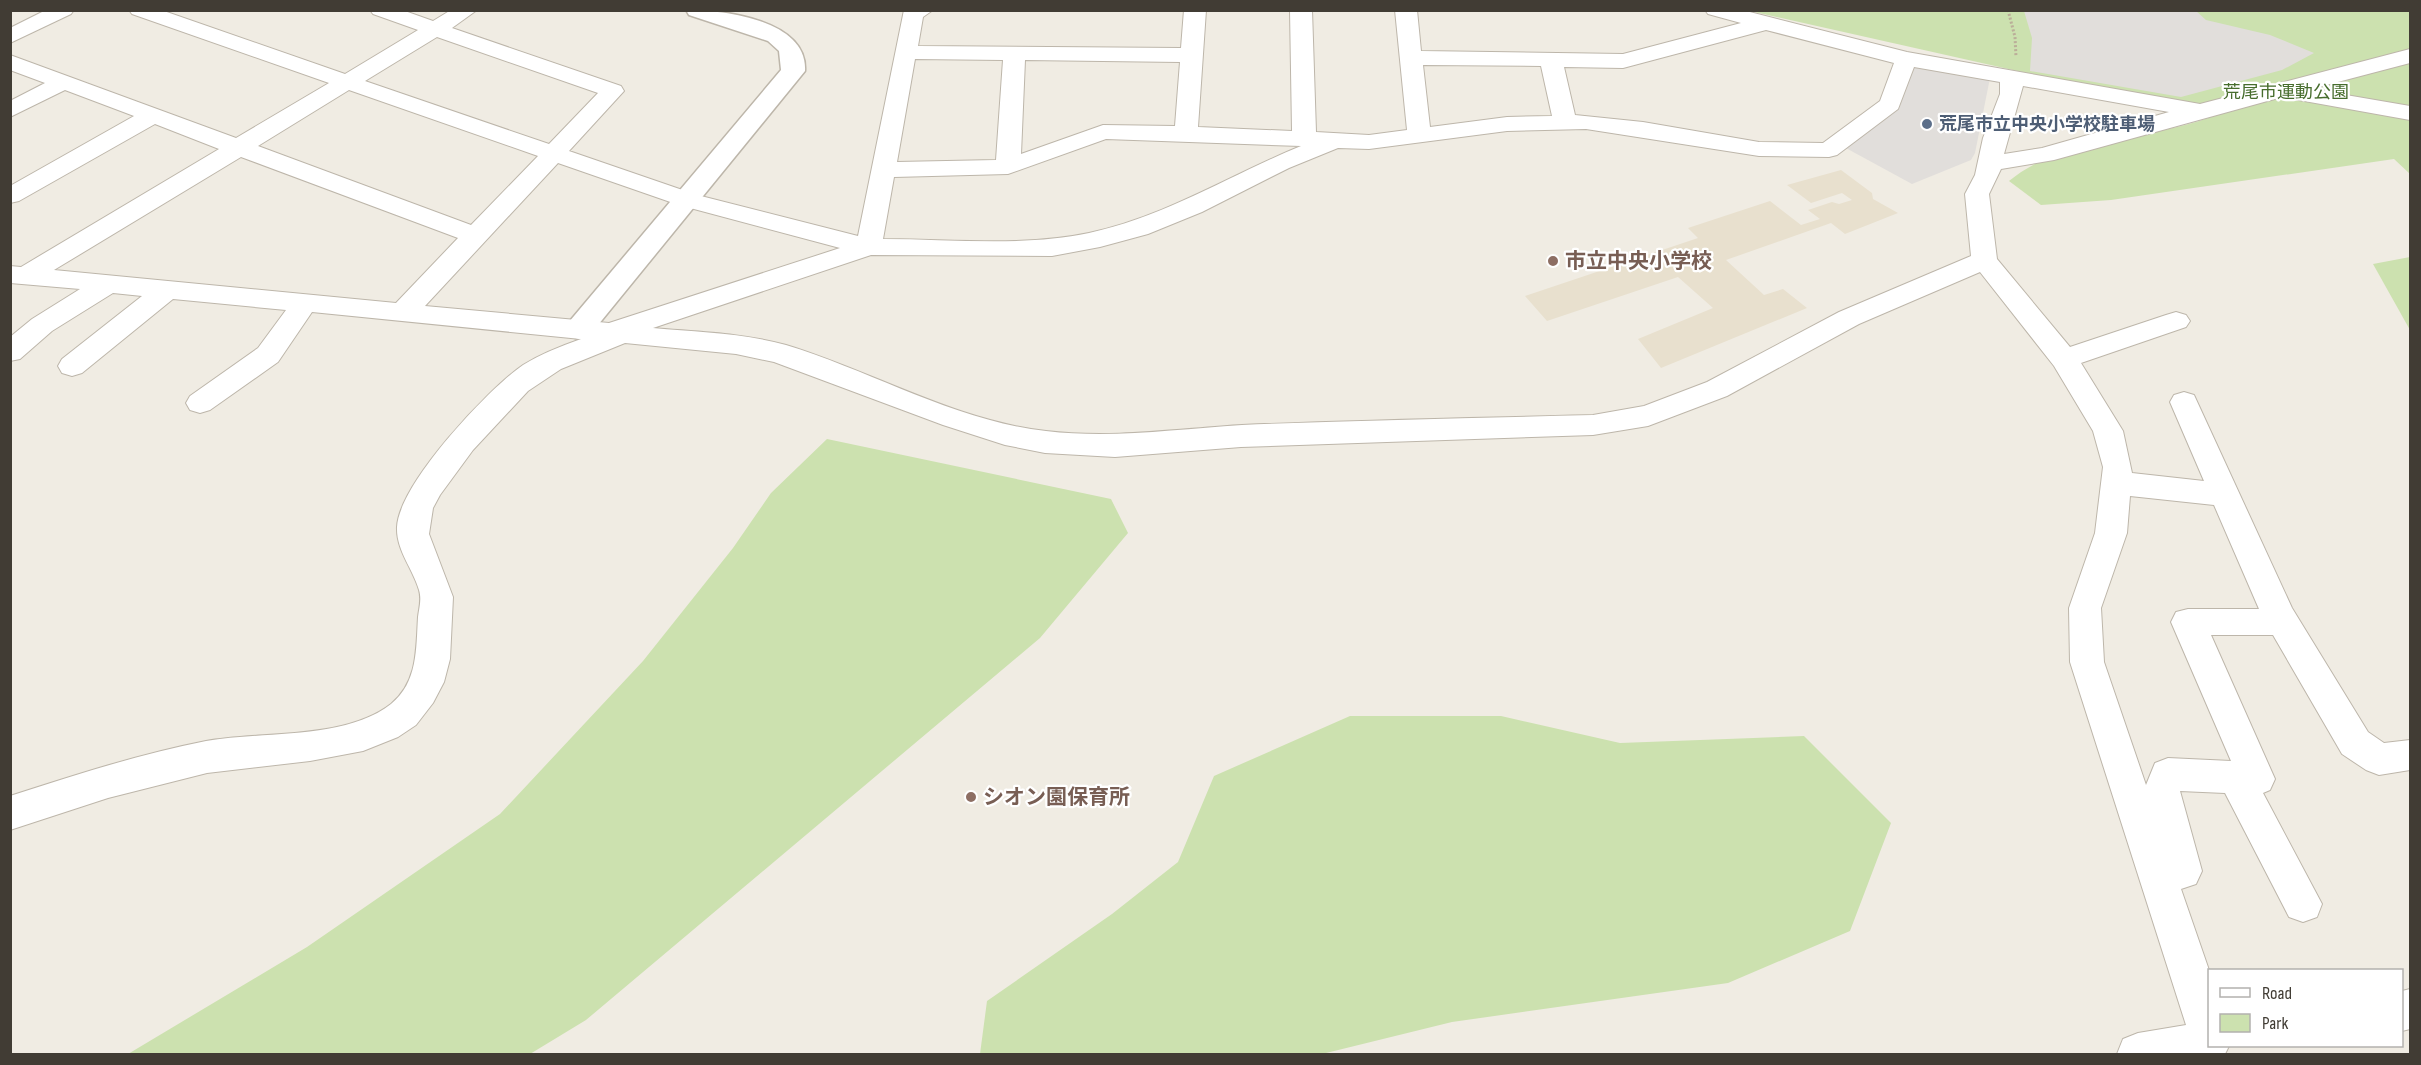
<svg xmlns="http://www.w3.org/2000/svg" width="2421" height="1065" font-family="'Sofia Sans Condensed','Noto Sans JP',sans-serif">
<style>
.education{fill:#e8e0ce}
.green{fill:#cce1af}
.parking{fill:#e1dedb}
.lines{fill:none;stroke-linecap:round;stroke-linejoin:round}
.minor-casing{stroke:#bdb6aa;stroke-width:2}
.tertiary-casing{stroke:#bdb6aa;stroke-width:3}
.path{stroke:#bbae99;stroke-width:3;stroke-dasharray:2 2;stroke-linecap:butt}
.minor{fill:#fff;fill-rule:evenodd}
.tertiary{fill:#fff;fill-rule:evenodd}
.service-dot{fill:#5c6f8a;stroke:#fff;stroke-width:2}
.education-dot{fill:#8d6e63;stroke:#fff;stroke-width:2}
.labels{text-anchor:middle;stroke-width:4.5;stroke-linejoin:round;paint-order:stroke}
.far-park-label{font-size:18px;fill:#476d2d;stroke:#fff}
.far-service-label{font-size:18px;font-weight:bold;fill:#4e5e75;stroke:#fff;text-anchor:start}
.education-label{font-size:21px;font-weight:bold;fill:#785e54;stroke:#fff;text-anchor:start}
</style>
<rect width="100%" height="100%" fill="#f0ece3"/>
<!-- education -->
<polygon class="education" points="1841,170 1872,193 1873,199 1898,213 1845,234 1831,223 1726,260 1764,295 1783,289 1807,308 1661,368 1638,339 1713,308 1678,277 1547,321 1525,296 1698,238 1688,228 1770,201 1801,225 1820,219 1808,210 1832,202 1839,204 1852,200 1842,193 1811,203 1787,185"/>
<!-- green -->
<g class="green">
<path d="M1750,11H2410V174L2394,159L2111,200L2041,205L2009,181C2063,136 2145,141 2208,118L2184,101L2062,81Z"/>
<polygon points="2410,257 2410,330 2373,264"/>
<polygon points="827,439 1111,499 1128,533 1040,638 586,1020 530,1054 128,1054 307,947 500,814 643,661 733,548 771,493"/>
<polygon points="1350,716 1501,716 1620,743 1804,736 1891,823 1850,931 1728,983 1452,1022 1322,1054 980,1054 987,1001 1112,914 1178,862 1214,776"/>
</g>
<!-- parking -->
<g class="parking">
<polygon points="2024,11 2196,11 2206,20 2270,35 2314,53 2282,70 2181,97 2030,71 2032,38"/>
<polygon points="1912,63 1990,78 1975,153 1971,160 1912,184 1844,147"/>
</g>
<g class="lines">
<!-- minor casing -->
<g class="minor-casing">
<g id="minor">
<polygon points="46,10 74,10 71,14 10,43 10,28"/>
<path d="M129,10H161L345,74L418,30L373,14L370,10H402L433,21L451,10H477L452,28L621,86L624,91L569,151L697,195L858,236L904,10H933L923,17L918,46L1181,48L1184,10H1206L1198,127L1292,131L1290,10H1312L1316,132L1369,135L1407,130L1395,10H1417L1421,51L1623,54L1741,23L1708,14L1705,10H1742L1907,52L2200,104L2410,49V63L2311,89L2410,106V120L2282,97L2054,160L2001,169L1989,194L1997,259L2070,347L2166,315L2176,312L2186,315L2190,321L2186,327L2081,363L2123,431L2132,473L2204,481L2170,402L2174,395L2184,392L2194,395L2292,608L2368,732L2384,743L2410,740V770L2379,775L2366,770L2342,754L2273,635H2211L2275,779L2270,790L2263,793L2322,904L2317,917L2303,922L2289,917L2225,793L2180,791L2202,871L2196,884L2181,889L2210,973V1046H2229L2225,1054H2117L2123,1039L2138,1033L2186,1025L2070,662L2069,608L2095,533L2103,467L2093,431L2054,366L1980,272L1859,324L1727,396L1648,426L1593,435L1241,447L1115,457L1045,453L1005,445L943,425L774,362L736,354L625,343L561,369L528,391L473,450L440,495L433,508L429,534L453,597L450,659L444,682L433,703L416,725L398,737L363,751L310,761L207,773L108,798L10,830V796C75,775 140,754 206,741C262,731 345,740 391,704C418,682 416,649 418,617C419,608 422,600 419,590C413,569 396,550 397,527C399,484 488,389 523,365C541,354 561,346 581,339L312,312L278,362L210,410L200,413L190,410L186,403L190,396L258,348L286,310L173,299L82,373L72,376L62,373L58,366L62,359L142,296L113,293L52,331L20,359L10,361V337L32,319L80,289L10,283V266L21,267L219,149L155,124L19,201L10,203V186L134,116L65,90L10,117V101L45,83L10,70V55L236,138L329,83L132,14ZM1766,30L1894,63L1880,101L1823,143L1759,142L1643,122L1575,115L1564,67L1623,68ZM437,37L598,93L549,144L365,81ZM915,59L1003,60L996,160L897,162ZM1025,60L1180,62L1175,126L1103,125L1021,154ZM1423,65L1541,66L1552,116L1507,117L1430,127ZM1914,67L2000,82V94L1983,138L1975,175L1965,194L1971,256L1839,312L1707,382L1644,406L1593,415C1476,418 1359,420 1242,425C1176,429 1112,439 1046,431C955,421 872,371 786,345C743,333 697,332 653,328L871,255L1052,256L1100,247L1148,234L1202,212L1289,168L1338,148L1369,149L1507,131L1586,129L1759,156L1829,157L1837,155L1898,109ZM2023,86L2169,112L2042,148L2004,154ZM349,90L538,156L471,225L258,146ZM1106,139L1301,146C1230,175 1165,217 1089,233C1023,247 951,239 883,239L894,177L1008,174ZM241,157L458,238L396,303L54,270ZM558,163L679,205L840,248L609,323L425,306ZM2130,496L2214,505L2259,609H2188L2176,612L2171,622L2231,761L2168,758L2155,763L2146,785L2104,662L2101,608L2127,533Z"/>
<polygon points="2410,989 2410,1029 2402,1031 2402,991"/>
</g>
</g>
<!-- tertiary casing -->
<g class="tertiary-casing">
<path id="tertiary" d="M686,10C724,10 808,20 805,71L589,336L579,339L569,336L565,329L569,322L781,70L779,51L768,41L689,15Z"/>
</g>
<!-- path -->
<polyline class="path" points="2008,10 2015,37 2016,57"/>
<!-- minor -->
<use href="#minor" class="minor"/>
<!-- tertiary -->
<use href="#tertiary" class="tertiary"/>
</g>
<!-- markers -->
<circle class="service-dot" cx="1927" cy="124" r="6"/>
<g class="education-dot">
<circle cx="1553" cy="261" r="6"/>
<circle cx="971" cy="797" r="6"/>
</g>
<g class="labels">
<!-- far-park labels -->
<g class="far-park-label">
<text x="2286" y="98">荒尾市運動公園</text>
</g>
<!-- far-service labels -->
<g class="far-service-label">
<text x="1939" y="130">荒尾市立中央小学校駐車場</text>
</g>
<!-- education labels -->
<g class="education-label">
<text x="1565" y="268">市立中央小学校</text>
<text x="983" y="804">シオン園保育所</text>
</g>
</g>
<!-- border -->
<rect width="2421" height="1065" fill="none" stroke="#413c34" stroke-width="24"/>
<!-- legend -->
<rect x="2208" y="969" width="195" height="78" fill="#ffffff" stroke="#b3b1ae" stroke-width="1.5"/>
<rect x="2220" y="988" width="30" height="9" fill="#ffffff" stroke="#b3b1ae" stroke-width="1.5"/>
<text x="2262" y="999" font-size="18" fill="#413c34">Road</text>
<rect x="2220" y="1014" width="30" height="18" fill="#cce1af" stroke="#b3b1ae" stroke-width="1.5"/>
<text x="2262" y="1029" font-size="18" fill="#413c34">Park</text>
</svg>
